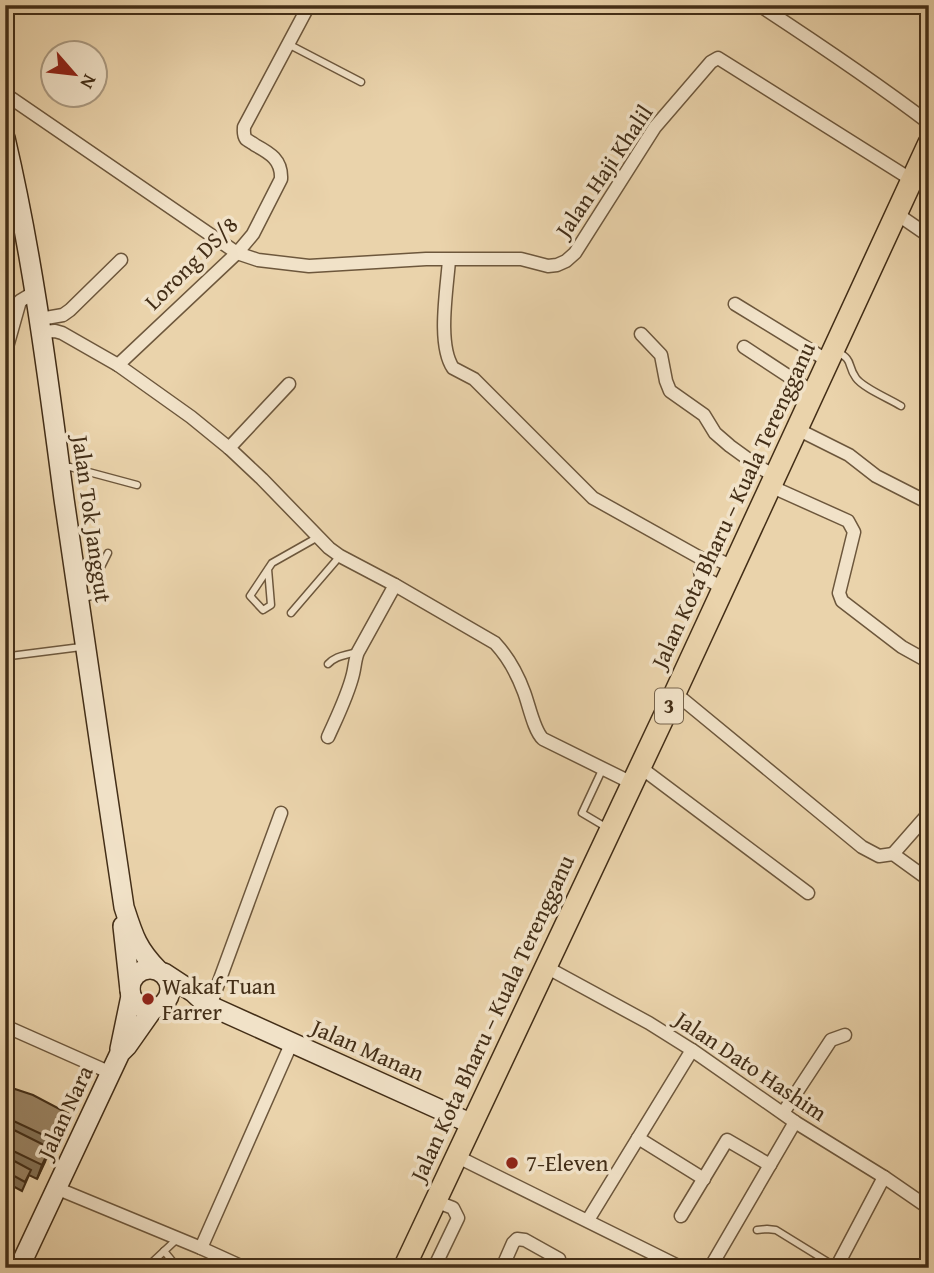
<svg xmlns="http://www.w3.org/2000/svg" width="934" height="1273" font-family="'Gentium Book Plus',serif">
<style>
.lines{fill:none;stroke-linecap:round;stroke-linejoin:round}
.service-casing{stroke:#6d573c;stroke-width:9}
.minor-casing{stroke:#6d573c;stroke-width:15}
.secondary-casing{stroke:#432e17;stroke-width:22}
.primary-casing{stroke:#432e17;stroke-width:24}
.service{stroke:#f1e2c8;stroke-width:6}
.minor{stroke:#f1e2c8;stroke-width:12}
.secondary{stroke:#f1e2c8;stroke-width:19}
.primary{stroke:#ead3ab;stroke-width:21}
.wall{fill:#847256;stroke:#432e17;stroke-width:2}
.shaded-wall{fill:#6c5c46;stroke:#432e17;stroke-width:2}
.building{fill:#9a8464;stroke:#432e17;stroke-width:2}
.poi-dot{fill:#8f2418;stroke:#f1e2c8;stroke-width:2.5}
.labels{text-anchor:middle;stroke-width:7;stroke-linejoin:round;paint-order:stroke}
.shield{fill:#f1e2c8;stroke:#77644c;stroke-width:2}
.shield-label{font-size:21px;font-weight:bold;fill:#432e17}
.street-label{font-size:23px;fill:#432e17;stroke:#f1e2c8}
.poi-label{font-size:23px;fill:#432e17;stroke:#f1e2c8;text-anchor:start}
</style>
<rect width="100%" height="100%" fill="#ead3ab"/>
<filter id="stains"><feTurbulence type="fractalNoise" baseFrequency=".00286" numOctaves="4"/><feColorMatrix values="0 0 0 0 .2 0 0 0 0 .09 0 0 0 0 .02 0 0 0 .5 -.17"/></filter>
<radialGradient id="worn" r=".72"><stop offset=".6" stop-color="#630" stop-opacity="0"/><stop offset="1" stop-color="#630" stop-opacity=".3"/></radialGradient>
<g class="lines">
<!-- service casing -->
<g class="service-casing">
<g id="service">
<polyline points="288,44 361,82"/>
<path d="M836,351C855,361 846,364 856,378C863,388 890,399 901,406"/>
<polyline points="64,468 70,467 137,485"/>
<polyline points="268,569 271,605 263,610 250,596 272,563 318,537"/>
<polyline points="83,598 92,596 97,592 100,569 108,553"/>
<polyline points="291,613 340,556"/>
<polyline points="10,656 81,647"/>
<path d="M328,664C337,655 345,656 356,652"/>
<polyline points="603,768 582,813 609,829"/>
<polyline points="757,1230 767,1229 776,1230 836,1267"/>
<polyline points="164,1251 178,1268"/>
<polyline points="146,1268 177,1239"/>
</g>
</g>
<!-- minor casing -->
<g class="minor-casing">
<g id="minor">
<path d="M759,5C817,43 874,81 929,123"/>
<polyline points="5,94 237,253 258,260 309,266 426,259 521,259 548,266 557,265 566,261 575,253 655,127 711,62 718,58 912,180"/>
<polyline points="897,214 929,236"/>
<path d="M449,260C447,289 437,344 453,368L474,379L593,498L704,560L712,557L733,567"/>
<polyline points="735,304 828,361"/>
<polyline points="40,319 63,315 70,310 121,260"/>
<path d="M42,332L55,331L62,333L118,365L191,417L229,448L262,479L329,548L340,556L395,585L495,643C509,658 517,673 524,692C529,705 534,731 543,739L632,783"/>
<polyline points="641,334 661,355 666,381 670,391 704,415 715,433 730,446 759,467 775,476"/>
<polyline points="744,347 814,393"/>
<polyline points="5,354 20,301 35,292"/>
<path d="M118,365L237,253L253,234L281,179C282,160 270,153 255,145C254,144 247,140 246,139C243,135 244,131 244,127L309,5"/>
<polyline points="797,429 849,455 876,476 929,503"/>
<polyline points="229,448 289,384"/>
<polyline points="770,486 848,521 854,532 839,593 842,601 902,647 929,662"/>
<polyline points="704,560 700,571 701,576 723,588"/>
<polyline points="675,693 862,847 879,856 893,854 929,880"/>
<path d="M328,737C337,717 348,695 353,674C355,666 355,659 358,652L395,585"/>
<polyline points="640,767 808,893"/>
<polyline points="893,854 929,813"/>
<polyline points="546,967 649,1023 692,1050 795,1122 884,1177 929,1208"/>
<polyline points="210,1006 281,813"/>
<polyline points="5,1026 111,1073"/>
<polyline points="783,1113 831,1040 845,1035"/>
<polyline points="638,1138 704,1179"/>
<polyline points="456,1156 682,1268"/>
<polyline points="56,1188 201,1248 245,1268"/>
<polyline points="681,1216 727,1140 770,1165"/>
<polyline points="588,1220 692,1050"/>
<polyline points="201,1248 292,1042"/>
<polyline points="434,1268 458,1218 453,1208 435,1201"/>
<polyline points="502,1268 513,1243 517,1239 525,1240 559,1259 559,1268"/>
<polyline points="710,1268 795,1122"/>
<polyline points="836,1268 884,1177"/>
</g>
</g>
<!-- secondary casing -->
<g class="secondary-casing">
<g id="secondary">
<path d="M5,138C33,257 48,378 64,499C83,635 104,771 124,907C133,935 137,949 158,970"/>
<polyline points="123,926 130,990"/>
<circle cx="150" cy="989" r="20"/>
<polyline points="164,973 193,992 206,1004 472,1124"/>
<polyline points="120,1049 131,996"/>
<polyline points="19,1268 120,1053 127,1046 153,1009"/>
</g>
</g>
<!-- primary casing -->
<g class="primary-casing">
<polyline id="primary" points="404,1268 675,693 929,143"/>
</g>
<!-- service -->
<use href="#service" class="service"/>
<!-- minor -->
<use href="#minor" class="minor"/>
<!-- secondary -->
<use href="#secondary" class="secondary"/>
<!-- primary -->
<use href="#primary" class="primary"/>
</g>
<!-- wall -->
<polygon class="wall" points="5,1094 69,1114 62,1133 46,1158 37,1179 29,1175 22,1191 5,1182"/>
<!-- shaded-wall -->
<g class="shaded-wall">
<polygon points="69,1114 62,1133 47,1159 54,1140"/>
<polygon points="50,1148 45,1162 37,1179 42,1165"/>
</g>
<!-- building -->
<g class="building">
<polygon points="15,1089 33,1095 69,1114 54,1140 5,1117 5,1094 9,1096"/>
<polygon points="10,1128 50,1148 42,1165 5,1147 5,1137"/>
<polygon points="5,1156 31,1170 25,1182 5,1171"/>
</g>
<!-- markers -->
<g class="poi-dot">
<circle cx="148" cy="999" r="7"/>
<circle cx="512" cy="1163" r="7"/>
</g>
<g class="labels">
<!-- shield labels -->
<rect class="shield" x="655" y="688.5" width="28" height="35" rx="5"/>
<g class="shield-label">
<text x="669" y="713">3</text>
</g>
<!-- street labels -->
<g class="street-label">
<text transform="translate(604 171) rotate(-56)" y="8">Jalan Haji Khalil</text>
<text transform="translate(191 263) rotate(-45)" y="8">Lorong DS/8</text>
<text transform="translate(733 505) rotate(-65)" y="8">Jalan Kota Bharu – Kuala Terengganu</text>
<text transform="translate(92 519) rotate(82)" y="8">Jalan Tok Janggut</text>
<text transform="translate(492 1018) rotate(-65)" y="8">Jalan Kota Bharu – Kuala Terengganu</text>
<text transform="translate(368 1050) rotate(24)" y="8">Jalan Manan</text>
<text transform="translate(751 1066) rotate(34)" y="8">Jalan Dato Hashim</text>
<text transform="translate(65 1112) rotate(-65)" y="8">Jalan Nara</text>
</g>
<!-- poi labels -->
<g class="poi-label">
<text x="162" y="994">Wakaf Tuan<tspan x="162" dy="26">Farrer</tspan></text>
<text x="526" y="1171">7-Eleven</text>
</g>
</g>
<!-- margin -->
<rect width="934" height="1273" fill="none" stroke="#ead3ab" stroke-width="28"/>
<rect x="7" y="7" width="920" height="1259" fill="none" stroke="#432e17" stroke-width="3.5"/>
<rect x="14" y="14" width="906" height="1245" fill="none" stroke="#432e17" stroke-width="2"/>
<!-- north arrow -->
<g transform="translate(74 74) rotate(118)"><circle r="33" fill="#f1e2c8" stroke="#ab9a81" stroke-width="2"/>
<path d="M0-5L12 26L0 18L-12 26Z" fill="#8f2418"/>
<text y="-10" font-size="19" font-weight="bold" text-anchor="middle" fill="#432e17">N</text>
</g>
<rect width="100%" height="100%" filter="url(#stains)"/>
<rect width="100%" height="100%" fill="url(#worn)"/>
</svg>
